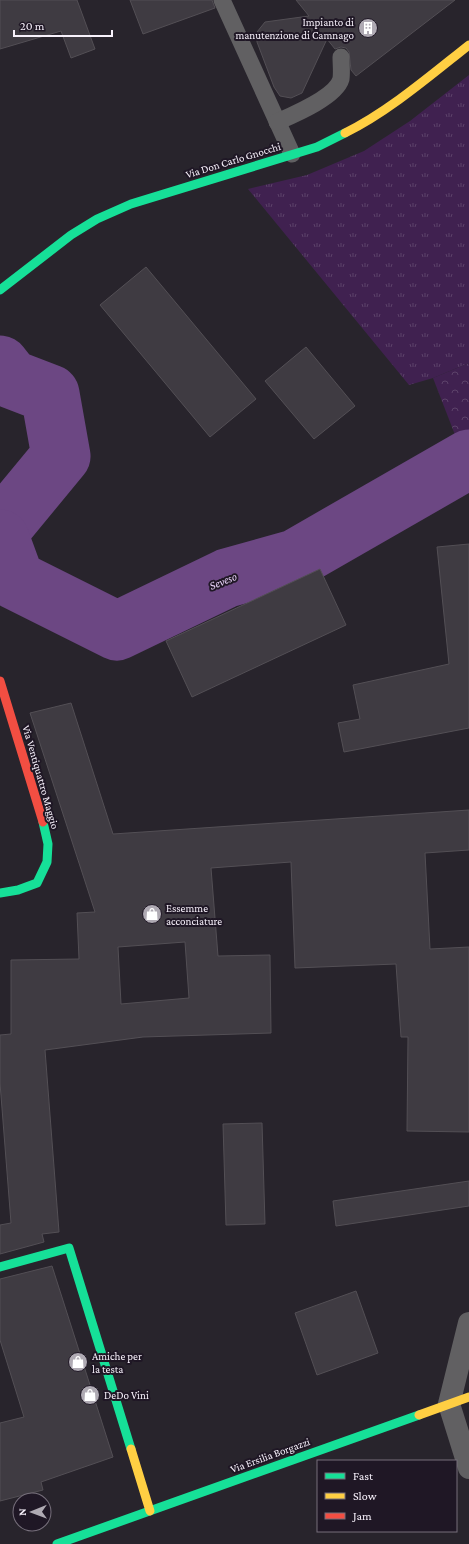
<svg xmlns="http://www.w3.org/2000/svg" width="469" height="1544" font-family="'Crimson Pro',serif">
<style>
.grass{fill:url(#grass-tufts)}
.forest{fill:url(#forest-crowns)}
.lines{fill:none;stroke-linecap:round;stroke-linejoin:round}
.river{stroke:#6c4783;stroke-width:59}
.building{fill:#3f3b42;stroke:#534f55;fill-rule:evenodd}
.lane{stroke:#616062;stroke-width:17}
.street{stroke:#616062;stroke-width:22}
.fast{stroke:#16e098;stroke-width:9}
.slow{stroke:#ffcf43;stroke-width:9}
.jam{stroke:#f24e42;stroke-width:9}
.labels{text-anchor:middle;stroke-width:4;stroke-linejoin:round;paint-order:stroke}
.poi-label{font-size:11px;fill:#f8f2fc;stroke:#1f1725;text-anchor:start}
.street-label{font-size:11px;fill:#f8f2fc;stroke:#1f1725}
.water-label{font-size:12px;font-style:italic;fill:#e7d1f7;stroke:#1f1725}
</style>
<defs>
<pattern id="grass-tufts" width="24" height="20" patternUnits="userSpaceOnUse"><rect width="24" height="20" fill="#402150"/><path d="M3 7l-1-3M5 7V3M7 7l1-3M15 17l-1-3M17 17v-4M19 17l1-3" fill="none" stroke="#5c426a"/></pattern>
<pattern id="forest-crowns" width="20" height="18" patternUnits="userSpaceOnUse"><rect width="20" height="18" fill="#402150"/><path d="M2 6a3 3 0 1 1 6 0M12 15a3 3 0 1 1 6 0" fill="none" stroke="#5c426a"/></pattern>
</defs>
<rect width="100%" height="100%" fill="#28242c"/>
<!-- grass -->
<polygon class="grass" points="469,75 469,363 433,378 409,385 248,189 307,175 364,151 410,121"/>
<!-- forest -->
<polygon class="forest" points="469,363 469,471 433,378"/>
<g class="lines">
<!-- river -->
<g class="river">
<polyline points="0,365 11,379 50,394 61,456 0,530"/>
<polyline points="0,539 15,580 117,631 227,578 295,559 469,459"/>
</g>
</g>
<!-- building -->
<g class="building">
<polygon points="0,0 77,0 95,49 71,58 61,31 0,49"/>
<polygon points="130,0 212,0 215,8 143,34"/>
<polygon points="296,0 455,0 356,76 351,70 349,52 346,48 341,47 335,49 327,39 302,93 291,98 280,96 274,87 257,42 257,32 265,22 309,16"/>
<polygon points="146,267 256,399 210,437 100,305"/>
<polygon points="306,347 355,406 314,439 265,381"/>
<polygon points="469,544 469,728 344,752 338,723 360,719 353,685 449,664 437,547"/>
<polygon points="320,569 346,625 192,697 166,641"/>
<path d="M71,703L113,834L469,810V850L425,853L430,949L469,947V1132L407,1131L408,1037H401L396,964L295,968L291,862L211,868L218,956L270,955L271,1033L143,1037L45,1050L59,1232L42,1234L44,1242L0,1254V1225L11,1223L0,1083V1035L11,1034V960L79,959L77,913L95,912L30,713ZM185,942L189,998L121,1004L118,947Z"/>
<polygon points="262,1123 265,1224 226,1225 223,1124"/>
<polygon points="469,1181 469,1206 336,1226 333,1201"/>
<polygon points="52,1266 113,1457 41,1482 43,1490 0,1501 0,1423 24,1417 0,1340 0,1279"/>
<polygon points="356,1291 378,1353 317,1375 295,1313"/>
</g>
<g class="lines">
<!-- lane -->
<g class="lane">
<polyline points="222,0 292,154"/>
<path d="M277,122C293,115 336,97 341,79C342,72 341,64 341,57"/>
</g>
<!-- street -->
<polyline class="street" points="469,1323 449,1404 469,1468"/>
<!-- fast -->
<g class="fast">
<polyline points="0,290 71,235 97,219 131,204 317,147 345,133"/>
<polyline points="0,893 18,890 37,883 47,862 48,844 43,822"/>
<polyline points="0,1267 69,1248 131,1449"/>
<polyline points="57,1544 419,1415"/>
</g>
<!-- slow -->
<g class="slow">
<path d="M345,133C388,112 431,75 469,45"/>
<polyline points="419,1415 469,1397"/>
<polyline points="131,1449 150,1511"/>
</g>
<!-- jam -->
<polyline class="jam" points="0,681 43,822"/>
</g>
<!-- icons -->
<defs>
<g id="building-disc" transform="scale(1)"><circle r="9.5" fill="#afaab3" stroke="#1f1725"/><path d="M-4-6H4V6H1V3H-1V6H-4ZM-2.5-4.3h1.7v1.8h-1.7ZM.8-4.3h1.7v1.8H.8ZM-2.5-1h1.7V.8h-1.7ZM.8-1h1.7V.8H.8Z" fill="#fff"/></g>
<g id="shop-disc" transform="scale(1)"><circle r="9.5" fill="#afaab3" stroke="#1f1725"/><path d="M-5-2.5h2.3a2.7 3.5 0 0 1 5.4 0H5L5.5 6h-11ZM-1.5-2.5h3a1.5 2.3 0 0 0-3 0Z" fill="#fff"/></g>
</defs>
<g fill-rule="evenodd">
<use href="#building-disc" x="368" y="28"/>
<use href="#shop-disc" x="152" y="914"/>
<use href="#shop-disc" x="78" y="1362"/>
<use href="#shop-disc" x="90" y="1395"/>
</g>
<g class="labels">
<!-- poi labels -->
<g class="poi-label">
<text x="354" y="26" text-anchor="end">Impianto di<tspan x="354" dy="13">manutenzione di Camnago</tspan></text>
<text x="166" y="912">Essemme<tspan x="166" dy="13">acconciature</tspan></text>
<text x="92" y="1360">Amiche per<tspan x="92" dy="13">la testa</tspan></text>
<text x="104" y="1399">DeDo Vini</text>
</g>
<!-- street labels -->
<g class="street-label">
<text transform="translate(233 160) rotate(-17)" y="4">Via Don Carlo Gnocchi</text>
<text transform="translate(41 777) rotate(74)" y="4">Via Ventiquattro Maggio</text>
<text transform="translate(270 1455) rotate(-20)" y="4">Via Ersilia Borgazzi</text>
</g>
<!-- water labels -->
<g class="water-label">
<text transform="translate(223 581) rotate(-22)" y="4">Seveso</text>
</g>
</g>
<!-- legend -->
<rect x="317" y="1460" width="140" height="72" fill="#1f1725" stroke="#766f7b"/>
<rect x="325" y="1473" width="20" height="6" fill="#16e098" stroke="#766f7b"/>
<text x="353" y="1480" font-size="12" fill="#f8f2fc">Fast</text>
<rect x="325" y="1493" width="20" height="6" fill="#ffcf43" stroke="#766f7b"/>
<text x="353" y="1500" font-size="12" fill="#f8f2fc">Slow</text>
<rect x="325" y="1513" width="20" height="6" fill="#f24e42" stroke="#766f7b"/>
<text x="353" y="1520" font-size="12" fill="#f8f2fc">Jam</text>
<!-- north arrow -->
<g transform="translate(32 1512) rotate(269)"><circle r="19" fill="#1f1725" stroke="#766f7b"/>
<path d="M0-3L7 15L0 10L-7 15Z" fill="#afaab3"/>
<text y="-6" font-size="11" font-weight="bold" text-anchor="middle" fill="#f8f2fc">N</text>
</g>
<!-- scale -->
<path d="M14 30v6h98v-6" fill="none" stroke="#f8f2fc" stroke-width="2"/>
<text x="20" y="30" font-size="12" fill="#f8f2fc" stroke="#1f1725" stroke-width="3" paint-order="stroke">20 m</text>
</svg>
